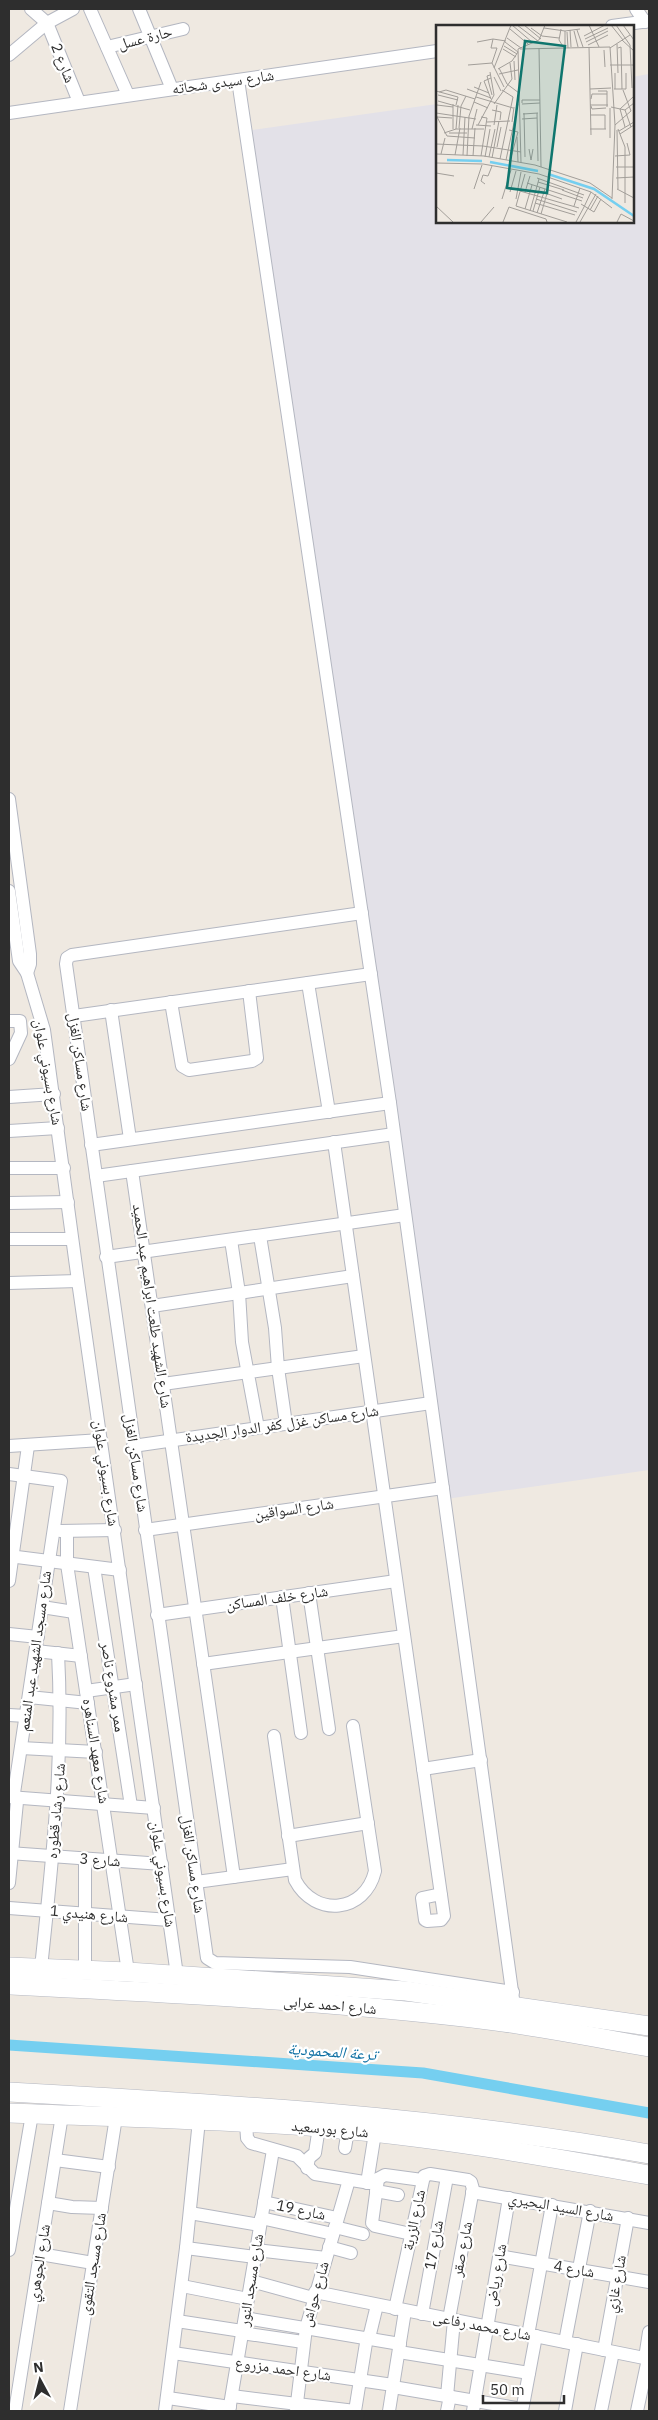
<svg xmlns="http://www.w3.org/2000/svg" width="658" height="2420" font-family="'IBM Plex Sans','Noto Naskh Arabic',sans-serif">
<style>
.industrial{fill:#e3e1e8}
.lines{fill:none;stroke-linecap:round;stroke-linejoin:round}
.canal{stroke:#75cff0;stroke-width:11}
.street-casing{stroke:#b4b7c1;stroke-width:14}
.secondary-casing{stroke:#b4b7c1;stroke-width:20}
.street{stroke:#fff;stroke-width:12}
.secondary{stroke:#fff;stroke-width:19}
.labels{text-anchor:middle;stroke-width:4.5;stroke-linejoin:round;paint-order:stroke}
.street-label{font-size:15px;fill:#2e2e2e;stroke:#fff}
.water-label{font-size:16px;font-style:italic;fill:#0d6fa3;stroke:#fff}
.inset-river{fill:none;stroke:#75cff0;stroke-width:2.5}
.inset-road{fill:none;stroke:#a29e99;stroke-width:1}
.view{fill:#0f766e;fill-opacity:0.15;stroke:#0f766e;stroke-width:2.5}
.inset-edge{fill:none;stroke:#2e2e2e;stroke-width:2.5}
</style>
<rect width="100%" height="100%" fill="#efe9e1"/>
<!-- industrial -->
<polygon class="industrial" points="649,74 649,1470 446,1499 252,130 437,104 437,221 632,221 632,77"/>
<g class="lines">
<!-- canal -->
<polyline class="canal" points="9,2045 423,2073 649,2113"/>
<!-- street casing -->
<g class="street-casing">
<g id="street">
<polyline points="31,9 47,23 79,102"/>
<polyline points="90,9 128,95"/>
<polyline points="139,9 172,89"/>
<polyline points="636,9 645,22"/>
<polyline points="612,26 649,21"/>
<polyline points="107,47 183,29"/>
<polyline points="9,55 47,23 73,9"/>
<polyline points="238,80 390,1103 514,2006"/>
<polyline points="9,113 437,51"/>
<polyline points="9,799 30,954 30,964 27,973"/>
<polyline points="9,891 19,961 27,973 44,1030 78,1281 177,1975"/>
<polyline points="362,913 72,955 67,958 66,964 207,1958 215,1963 350,1967 513,1992"/>
<polyline points="308,983 329,1112"/>
<polyline points="171,1002 182,1066 189,1070 252,1061 257,1058 249,991"/>
<polyline points="111,1010 130,1139"/>
<polyline points="74,1016 371,974"/>
<polyline points="9,1021 20,1021 21,1033 9,1059"/>
<polyline points="9,1097 54,1094"/>
<polyline points="9,1131 58,1128"/>
<polyline points="334,1142 444,1916 441,1920 427,1921 425,1920 422,1898 441,1894"/>
<polyline points="91,1145 390,1103"/>
<polyline points="9,1168 64,1168"/>
<polyline points="132,1171 234,1877"/>
<polyline points="96,1176 394,1134"/>
<polyline points="9,1203 68,1202"/>
<polyline points="260,1236 275,1328 278,1368 286,1424"/>
<polyline points="9,1239 72,1239"/>
<polyline points="231,1240 239,1293 242,1342 258,1428"/>
<polyline points="106,1257 405,1215"/>
<polyline points="9,1283 78,1281"/>
<polyline points="152,1306 353,1276"/>
<polyline points="163,1384 364,1356"/>
<polyline points="9,1446 101,1440"/>
<polyline points="133,1446 431,1403"/>
<polyline points="9,1474 61,1481 14,1793 17,1802 9,1883"/>
<polyline points="145,1530 443,1488"/>
<polyline points="60,1531 115,1530"/>
<polyline points="67,1531 67,1564 128,1972"/>
<polyline points="9,1556 120,1570"/>
<polyline points="94,1567 131,1806"/>
<polyline points="9,1581 28,1446"/>
<polyline points="309,1593 329,1729"/>
<polyline points="282,1597 301,1733"/>
<polyline points="42,1607 74,1612"/>
<polyline points="157,1615 396,1581"/>
<polyline points="9,1634 38,1637"/>
<polyline points="36,1651 81,1656"/>
<polyline points="203,1664 404,1636"/>
<polyline points="86,1691 136,1684"/>
<polyline points="29,1697 88,1703"/>
<polyline points="9,1715 26,1716"/>
<path d="M274,1736L295,1880C315,1918 365,1913 375,1871L353,1726"/>
<polyline points="21,1748 96,1752"/>
<polyline points="423,1769 481,1760"/>
<polyline points="9,1797 154,1808"/>
<polyline points="288,1836 368,1823"/>
<polyline points="9,1853 162,1864"/>
<polyline points="196,1882 293,1869"/>
<polyline points="9,1908 169,1920"/>
<path d="M41,1968C52,1862 64,1761 58,1653"/>
<polyline points="85,1970 85,1859"/>
<polyline points="246,2123 247,2138 251,2143 297,2156 315,2174 370,2183 385,2175 422,2180"/>
<polyline points="345,2148 348,2130"/>
<polyline points="55,2160 109,2167"/>
<polyline points="307,2168 309,2158 315,2153 319,2127"/>
<polyline points="378,2179 372,2223 375,2226 411,2234"/>
<polyline points="367,2183 375,2133"/>
<polyline points="376,2191 398,2195"/>
<polyline points="472,2192 649,2223"/>
<polyline points="264,2202 337,2218"/>
<polyline points="48,2203 72,2207 102,2208"/>
<polyline points="190,2213 260,2225"/>
<polyline points="261,2218 333,2234"/>
<polyline points="335,2227 363,2234"/>
<polyline points="329,2247 351,2253"/>
<polyline points="186,2248 255,2257"/>
<polyline points="9,2250 32,2114"/>
<polyline points="256,2250 326,2258"/>
<polyline points="40,2254 93,2263"/>
<polyline points="499,2256 649,2282"/>
<polyline points="251,2281 313,2298"/>
<polyline points="182,2286 248,2299"/>
<polyline points="315,2292 649,2359"/>
<polyline points="395,2309 424,2176 430,2174 468,2180 471,2182 473,2189 449,2319"/>
<polyline points="422,2314 447,2177"/>
<polyline points="245,2318 400,2344"/>
<polyline points="177,2321 242,2331"/>
<polyline points="242,2333 303,2342"/>
<polyline points="528,2335 552,2205"/>
<polyline points="369,2338 377,2305"/>
<polyline points="565,2342 590,2211"/>
<polyline points="604,2350 628,2218"/>
<polyline points="399,2352 529,2373"/>
<polyline points="173,2353 393,2385"/>
<polyline points="645,2358 649,2332"/>
<polyline points="393,2387 522,2409"/>
<polyline points="232,2396 355,2411"/>
<polyline points="447,2396 454,2320"/>
<polyline points="168,2398 230,2407"/>
<polyline points="15,2411 62,2115"/>
<polyline points="70,2411 116,2117"/>
<polyline points="165,2411 186,2248 199,2120"/>
<polyline points="229,2411 273,2150"/>
<polyline points="296,2411 306,2328 349,2180"/>
<polyline points="355,2411 367,2337"/>
<polyline points="389,2411 405,2311"/>
<polyline points="447,2411 450,2396"/>
<polyline points="473,2411 509,2198"/>
<polyline points="522,2411 536,2336"/>
<polyline points="565,2411 577,2344"/>
<polyline points="601,2411 613,2352"/>
<polyline points="637,2411 648,2359"/>
</g>
</g>
<!-- secondary casing -->
<g class="secondary-casing">
<g id="secondary">
<polyline points="9,1967 128,1972 406,1991 649,2026"/>
<path d="M9,1985C171,1993 334,2001 496,2021C547,2028 598,2038 649,2047"/>
<path d="M9,2092C223,2104 437,2116 649,2154"/>
<path d="M9,2113C112,2117 216,2119 319,2127C430,2136 540,2155 649,2175"/>
</g>
</g>
<!-- street -->
<use href="#street" class="street"/>
<!-- secondary -->
<use href="#secondary" class="secondary"/>
</g>
<g class="labels">
<!-- street labels -->
<g class="street-label">
<text transform="translate(145 38) rotate(-14)" y="5">حارة عسل</text>
<text transform="translate(63 63) rotate(68)" y="5">شارع 2</text>
<text transform="translate(223 82) rotate(-8)" y="5">شارع سيدى شحاته</text>
<text transform="translate(80 1062) rotate(82)" y="5">شارع مساكن الغزل</text>
<text transform="translate(48 1072) rotate(80)" y="5">شارع بسيوني علوان</text>
<text transform="translate(152 1306) rotate(82)" y="5">شارع الشهيد طلعت ابراهيم عبد الحميد</text>
<text transform="translate(282 1424) rotate(-8)" y="5">شارع مساكن غزل كفر الدوار الجديدة</text>
<text transform="translate(136 1463) rotate(82)" y="5">شارع مساكن الغزل</text>
<text transform="translate(106 1473) rotate(82)" y="5">شارع بسيوني علوان</text>
<text transform="translate(294 1509) rotate(-8)" y="5">شارع السواقين</text>
<text transform="translate(277 1598) rotate(-8)" y="5">شارع خلف المساكن</text>
<text transform="translate(35 1651) rotate(-82)" y="5">شارع مسجد الشهيد عبد المنعم</text>
<text transform="translate(113 1687) rotate(81)" y="5">ممر مشروع ناصر</text>
<text transform="translate(96 1751) rotate(81)" y="5">شارع معهد السناهره</text>
<text transform="translate(56 1811) rotate(-85)" y="5">شارع رشاد قطوره</text>
<text transform="translate(100 1860) rotate(4)" y="5">شارع 3</text>
<text transform="translate(193 1864) rotate(82)" y="5">شارع مساكن الغزل</text>
<text transform="translate(163 1874) rotate(82)" y="5">شارع بسيوني علوان</text>
<text transform="translate(89 1914) rotate(5)" y="5">شارع هنيدي 1</text>
<text transform="translate(330 2005) rotate(5)" y="5">شارع احمد عرابى</text>
<text transform="translate(330 2129) rotate(5)" y="5">شارع بورسعيد</text>
<text transform="translate(561 2207) rotate(10)" y="5">شارع السيد البحيري</text>
<text transform="translate(301 2210) rotate(12)" y="5">شارع 19</text>
<text transform="translate(414 2220) rotate(-78)" y="5">شارع الزربة</text>
<text transform="translate(434 2245) rotate(-80)" y="5">شارع 17</text>
<text transform="translate(462 2249) rotate(-79)" y="5">شارع صقر</text>
<text transform="translate(39 2263) rotate(-81)" y="5">شارع الجوهري</text>
<text transform="translate(93 2264) rotate(-81)" y="5">شارع مسجد التقوى</text>
<text transform="translate(574 2269) rotate(10)" y="5">شارع 4</text>
<text transform="translate(496 2275) rotate(-80)" y="5">شارع رياض</text>
<text transform="translate(251 2280) rotate(-81)" y="5">شارع مسجد النور</text>
<text transform="translate(616 2284) rotate(-80)" y="5">شارع غازي</text>
<text transform="translate(315 2294) rotate(-74)" y="5">شارع حواش</text>
<text transform="translate(482 2326) rotate(11)" y="5">شارع محمد رفاعى</text>
<text transform="translate(283 2369) rotate(8)" y="5">شارع احمد مزروع</text>
</g>
<!-- water labels -->
<g class="water-label">
<text transform="translate(332 2051) rotate(4)" y="6">ترعة المحمودية</text>
</g>
</g>
<!-- overview -->
<g transform="translate(436 25)">
<rect width="198" height="198" fill="#efe9e1"/>
<path class="inset-river" d="M11,135L46,136M54,137L102,146M112,149L158,164L198,191"/>
<path class="inset-road" d="M76,0L96,17M81,0L102,16M88,0L105,14M153,0L163,22M175,0L187,15M180,0L194,20L196,63M187,0L198,15M95,3L106,11L123,13M108,3L129,6L144,4M74,4L92,19M125,4L123,15L128,23M134,5L135,22M141,5L147,22M138,6L142,22M131,7L132,23M148,11L169,0M71,13L85,23M57,14L55,23H61L56,38L68,62M149,14L172,3M186,15L198,26M41,17L57,14L70,16M69,17L82,27M150,17L172,6M181,19L182,48M152,20L172,10M68,21L81,29M153,22L155,110M103,23L105,142M129,23V6M174,23L194,10M182,23L185,22L186,64M67,24L80,32M84,24L174,22L179,100L176,174M168,25L169,42M78,36L79,55M32,40L56,38M174,40H198M58,43L75,0M63,43L71,59L83,68M62,44L76,36L82,27M179,48V64M63,49L82,45M54,50L51,51L56,70M58,52L65,66M55,53L48,56L55,74M38,62L53,68M31,64L55,73M154,64L175,63M178,64H190V48M0,66L22,72L20,80M162,66H171V82M3,67L10,65L39,74M2,70L22,75M40,72L77,83M155,74L156,69H171M2,76L34,85M38,77L52,83M86,78V75H104M58,79L76,54L74,38M86,79L104,78M1,80L17,82M154,80H172M155,81L156,84L170,83M175,82L189,85L198,78M174,83V113M56,85L65,87L64,95M189,85L195,102M0,88L40,94M88,88L89,132M101,88L102,136M87,89L102,88M0,90L11,111L39,113M154,90H169V104M1,92L16,93M86,94L101,93M51,97L74,96M76,97L78,82M40,100L55,101M42,100L58,70L54,47M58,100L61,80M179,100L195,86L187,65M189,102L184,84L197,72M23,103L25,81L30,71M17,104V79M20,104L22,80M36,104L41,84M154,104H170M182,104L189,122V178M73,105L82,107L74,136M181,105L182,164M183,106L198,97M8,108L20,104H48M13,108H31M184,109L198,100M81,112L82,137M0,119L47,121L85,127M61,122L65,102M93,124L95,135L97,124M0,129L48,131L99,140L154,158L176,173M5,129L9,113M19,130L24,103M27,130L29,92M31,131L33,91L45,57M37,131L39,103M45,131L51,93L45,92M179,131L194,130L191,118M49,132L54,104M53,132L59,104M56,133L63,96M64,134L77,72L66,65M70,135L82,79M0,138L47,139L103,149L155,167L176,183M85,138L82,24L103,15L109,0M180,142H198M0,148L18,151M89,149L80,181L131,197M101,153L148,170M180,153L198,152M102,157L128,165M91,158L146,176M49,159L45,156L47,150L52,151L56,141M38,164L46,140M181,164L198,173M126,165L147,173M84,166L143,183M74,167L80,146M89,167L94,151M109,168L126,174M66,174L75,145M80,174L85,147M100,174L141,187M99,178L139,190M145,179L158,187L165,174M0,181L17,197M138,181L144,163M148,182L155,167M89,184L96,160M154,185L162,171M94,186L103,154M97,186L104,162M101,188L109,164M105,189L112,165M45,197L58,182M67,197L73,182L110,194L111,197M140,197L148,182M144,197L160,169M181,197L185,189L198,196"/>
<path class="view" d="M89,16L129,21L111,168L71,163Z"/>
<rect width="198" height="198" class="inset-edge"/>
</g>
<!-- border -->
<rect width="658" height="2420" fill="none" stroke="#2e2e2e" stroke-width="20"/>
<!-- north arrow -->
<g transform="translate(40 2380) rotate(353)" stroke="#ffffff" stroke-width="4" paint-order="stroke">
<path d="M0-4L9 19L0 12L-9 19Z" fill="#2e2e2e"/>
<text y="-8" font-size="14" font-weight="bold" text-anchor="middle" fill="#2e2e2e">N</text>
</g>
<!-- scale -->
<path d="M483 2395v8h81v-8" fill="none" stroke="#2e2e2e" stroke-width="2.5"/>
<text x="490" y="2395" font-size="15" fill="#2e2e2e" stroke="#ffffff" stroke-width="4" paint-order="stroke">50 m</text>
</svg>
